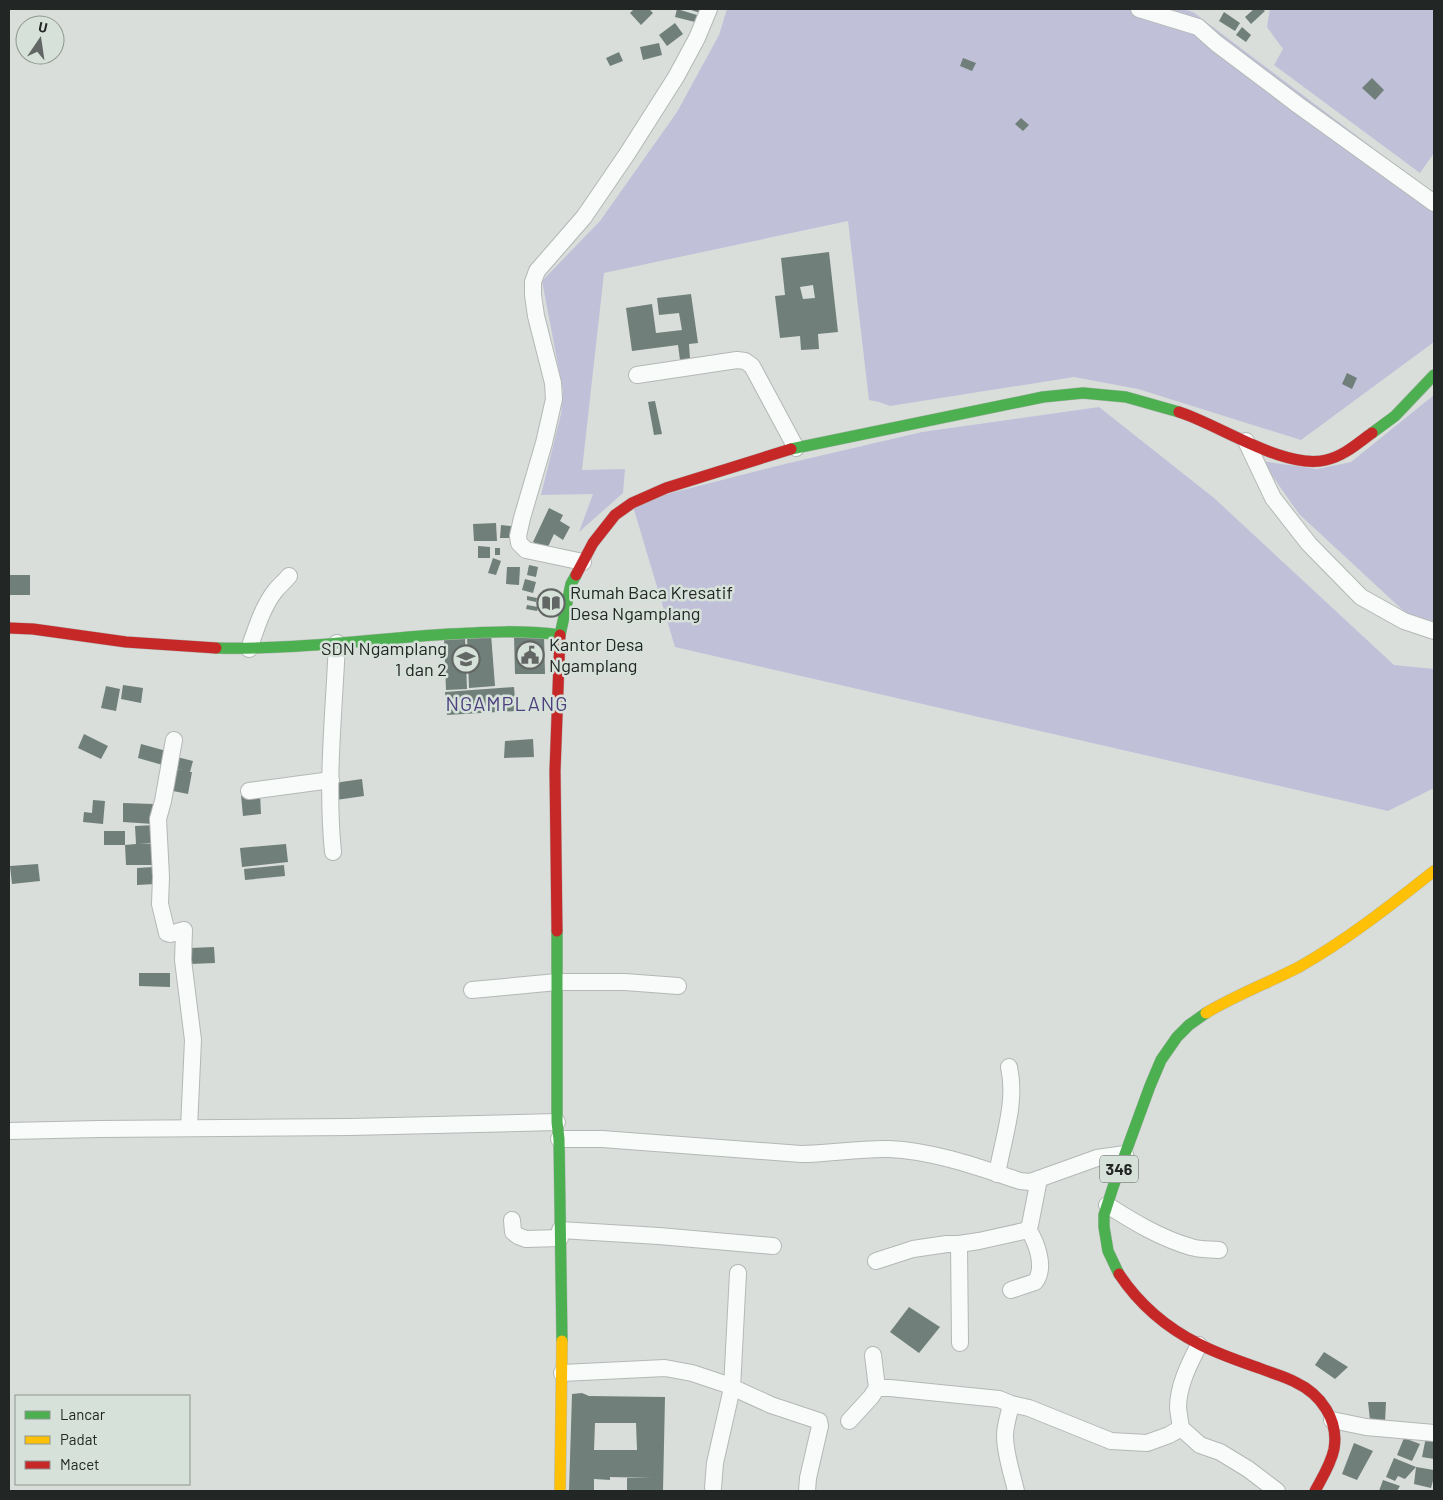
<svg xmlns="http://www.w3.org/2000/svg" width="1443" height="1500" font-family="Barlow,sans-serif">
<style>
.green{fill:#c1c0d9}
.building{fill:#707f79;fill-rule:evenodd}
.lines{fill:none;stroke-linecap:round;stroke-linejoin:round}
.street-casing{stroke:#b4b8b5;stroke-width:18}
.fast-casing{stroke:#b4b8b5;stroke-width:12}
.slow-casing{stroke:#b4b8b5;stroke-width:12}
.jam-casing{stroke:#b4b8b5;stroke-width:12}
.street{stroke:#f9fafa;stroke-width:16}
.fast{stroke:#4caf50;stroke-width:11}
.slow{stroke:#ffc107;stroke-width:11}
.jam{stroke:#c62828;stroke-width:11}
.labels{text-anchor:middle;stroke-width:5;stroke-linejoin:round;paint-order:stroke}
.shield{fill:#d6e1da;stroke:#585e5b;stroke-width:1}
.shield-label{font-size:16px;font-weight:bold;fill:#222624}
.poi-label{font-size:18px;fill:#222624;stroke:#d6e1da;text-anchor:start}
.quarter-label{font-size:20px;letter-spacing:1px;fill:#4e417e;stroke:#d6e1da}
</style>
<rect width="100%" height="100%" fill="#d9dedb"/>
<!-- green -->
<g class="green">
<polygon points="727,9 1183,9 1193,12 1434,194 1434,342 1301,440 1138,389 1074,377 890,406 879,402 869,400 848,221 604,273 582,470 625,469 623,493 579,532 593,494 541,495 561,414 563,391 542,281 600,221 677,112 719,35"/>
<polygon points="1270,9 1434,9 1434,153 1420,173 1274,65 1283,49 1267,27"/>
<polygon points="1434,395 1434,622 1408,615 1299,514 1262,461 1317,469 1351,462"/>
<polygon points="1099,407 1214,498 1394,665 1434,669 1434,788 1388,811 675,647 632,503 785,464 922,432"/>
</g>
<!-- building -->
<g class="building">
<polygon points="634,9 649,9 653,13 641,25 630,13"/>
<polygon points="677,9 697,15 695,22 675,17"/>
<polygon points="688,9 701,9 700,13"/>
<polygon points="1254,9 1262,9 1265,11 1251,24 1245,17"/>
<polygon points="1224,12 1240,23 1235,31 1219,21"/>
<polygon points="675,23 683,34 667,46 659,35"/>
<polygon points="1242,27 1251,35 1246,42 1236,35"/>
<polygon points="659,43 662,55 643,60 640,47"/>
<polygon points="619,52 623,61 610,66 606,58"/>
<polygon points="963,58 976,63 972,71 960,66"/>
<polygon points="1372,78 1384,90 1375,100 1362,88"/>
<polygon points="1021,118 1029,125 1023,131 1015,124"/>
<path d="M829,252L838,332L818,334L819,349L801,350L800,336L780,338L775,296L785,295L781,258ZM813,285L815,298L803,299L800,287Z"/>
<polygon points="691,294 698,343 689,344 690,359 680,360 678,345 632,351 626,308 652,304 656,333 682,330 679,313 659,315 657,298"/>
<polygon points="1347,373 1357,378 1352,389 1342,384"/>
<polygon points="655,401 662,434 654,435 648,402"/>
<polygon points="549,508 563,515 560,521 570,527 563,540 554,534 547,549 533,542"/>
<polygon points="496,523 497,541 474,541 473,524"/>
<polygon points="501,525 511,526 511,538 500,538"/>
<polygon points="478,546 490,547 490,558 478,558"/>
<rect x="495" y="548" width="5" height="7"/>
<polygon points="493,558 501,561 496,575 488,573"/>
<polygon points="529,565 538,567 536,577 527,575"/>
<polygon points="507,567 520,567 519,585 506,584"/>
<rect x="9" y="575" width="21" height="20"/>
<polygon points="525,579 536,582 533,593 522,590"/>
<polygon points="543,590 559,595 556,607 539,602"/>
<polygon points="527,596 537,598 536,602 527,600"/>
<polygon points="527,605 538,607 537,611 526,609"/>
<polygon points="491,634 495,686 469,688 467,636"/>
<polygon points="544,635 545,674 515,674 514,636"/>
<polygon points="465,637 467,689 446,690 444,638"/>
<polygon points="123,685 143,688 141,703 121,699"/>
<polygon points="106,686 120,689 116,711 101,708"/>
<polygon points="514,687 516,711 447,715 445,692"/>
<polygon points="84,734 108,746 101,759 78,748"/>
<polygon points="533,739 534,757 504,758 505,741"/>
<polygon points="141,744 170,752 166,766 138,758"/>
<polygon points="173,756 193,761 190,772 192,772 188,794 168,790 172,768 183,770 171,767"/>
<polygon points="362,779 364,796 336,800 334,783"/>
<polygon points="260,794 261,814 243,816 241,795"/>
<polygon points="93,800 105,801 103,824 83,822 84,812 92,813"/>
<polygon points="123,803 154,804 153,824 123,822"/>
<polygon points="156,825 157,843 139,844 157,844 158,865 126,865 125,845 136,844 135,826"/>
<rect x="104" y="831" width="21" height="14"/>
<polygon points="286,844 288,862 242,867 240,848"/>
<polygon points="38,864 40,881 12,884 10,866"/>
<polygon points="284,865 285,876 245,880 244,869"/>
<polygon points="154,867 155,884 137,885 137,868"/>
<polygon points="214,947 215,963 190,964 190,948"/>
<polygon points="139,973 170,973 170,987 139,986"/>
<polygon points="909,1307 940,1327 919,1353 890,1332"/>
<polygon points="1324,1352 1348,1367 1335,1379 1315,1365"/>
<path d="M582,1393L589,1396L665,1397L663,1491H627V1478H652L610,1477V1480L594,1479V1491H569L572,1394ZM595,1423H636L637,1450H594Z"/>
<polygon points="1368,1402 1386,1402 1385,1422 1370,1420"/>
<polygon points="1426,1437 1434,1438 1434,1459 1422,1457"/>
<polygon points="1404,1438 1420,1444 1412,1461 1397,1455"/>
<polygon points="1354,1443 1373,1451 1357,1480 1342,1474"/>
<polygon points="1394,1458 1416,1467 1434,1470 1434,1477 1431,1488 1414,1484 1416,1467 1405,1479 1398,1476 1395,1481 1386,1477"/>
<polygon points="1383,1480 1400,1486 1397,1491 1379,1491"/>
</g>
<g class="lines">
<!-- street casing -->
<g class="street-casing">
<g id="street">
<polyline points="1139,9 1198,27 1216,43 1298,105 1434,203"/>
<polyline points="637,375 737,360 745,361 752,366 796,448"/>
<polyline points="1246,441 1273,498 1309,544 1361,597 1404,621 1434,631"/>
<polyline points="583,562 526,550 519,543 518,536 522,518 544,443 554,399 553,383 536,316 533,295 533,282 537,271 584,217 627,154 676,77 697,38 709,9"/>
<path d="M249,649C256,629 262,608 275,591C279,586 285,581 289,576"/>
<polyline points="174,740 163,801 158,819 161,877 160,904 167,933 170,934 184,930 183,960 193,1040 189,1128"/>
<polyline points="249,791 331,780"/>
<path d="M333,852C326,783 334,712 337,643"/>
<polyline points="472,990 557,982 625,982 678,986"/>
<polyline points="9,1131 99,1129 350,1127 557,1122"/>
<path d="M559,1139H602L801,1154C830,1154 859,1148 889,1149C934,1151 978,1167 1020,1181L1030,1182L1097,1158L1125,1154"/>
<path d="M997,1174C1003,1139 1017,1102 1009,1067"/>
<path d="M1107,1205C1134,1222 1160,1238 1191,1247C1200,1250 1210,1249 1219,1250"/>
<polyline points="512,1220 513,1232 518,1236 526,1239 560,1238"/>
<polyline points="560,1230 659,1236 773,1246"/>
<polyline points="959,1244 960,1343"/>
<polyline points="876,1261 913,1249 947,1244 959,1244 979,1241 1024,1231 1028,1229 1030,1225 1039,1179"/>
<path d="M1011,1290L1035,1282C1046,1268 1037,1243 1028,1229"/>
<path d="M1199,1345C1189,1364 1178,1386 1178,1408C1179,1415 1180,1422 1181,1428L1200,1445L1220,1452L1248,1469L1277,1491"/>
<polyline points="873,1355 877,1388 890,1388 999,1399 1011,1404 1029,1408 1111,1441 1147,1443 1169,1435 1181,1428"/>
<polyline points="562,1373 665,1368 692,1373 725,1384 771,1405 819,1421 820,1426 808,1478 807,1491"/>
<path d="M1011,1404C1009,1415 1005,1425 1005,1436C1005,1454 1012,1473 1016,1491"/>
<polyline points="1332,1420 1366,1427 1434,1433"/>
<polyline points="849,1421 871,1397 877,1388"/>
<polyline points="713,1488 715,1463 732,1388 738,1273"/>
</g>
</g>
<!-- fast casing -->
<g class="fast-casing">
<g id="fast">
<polyline points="1372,433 1395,416 1434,375"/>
<polyline points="791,449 1043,397 1083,393 1126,397 1179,412"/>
<path d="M216,648C294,650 371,639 449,634C486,632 523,630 560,635L571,584L576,575"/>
<polyline points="557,931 557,1122 559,1139 562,1341"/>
<polyline points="1119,1274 1108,1251 1104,1227 1104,1215 1113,1187 1150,1086 1161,1060 1177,1037 1189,1025 1206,1013"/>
</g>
</g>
<!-- slow casing -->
<g class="slow-casing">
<g id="slow">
<path d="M1206,1013C1236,995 1268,983 1299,967C1347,940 1391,905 1434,871"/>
<polyline points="560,1491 562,1341"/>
</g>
</g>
<!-- jam casing -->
<g class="jam-casing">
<g id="jam">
<path d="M1179,412C1220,425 1284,470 1326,460C1344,456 1358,443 1372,433"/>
<polyline points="576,575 593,543 615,515 632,503 666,488 791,449"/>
<polyline points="9,628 33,629 126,642 216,648"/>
<polyline points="557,931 555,771 560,635"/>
<path d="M1119,1274C1139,1304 1167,1328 1199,1344C1218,1354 1239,1361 1259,1368C1271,1373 1284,1376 1295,1382C1321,1394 1339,1420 1334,1449C1331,1464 1322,1478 1315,1491"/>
</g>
</g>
<!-- street -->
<use href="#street" class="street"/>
<!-- fast -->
<use href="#fast" class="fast"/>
<!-- slow -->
<use href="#slow" class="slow"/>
<!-- jam -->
<use href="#jam" class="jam"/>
</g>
<!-- icons -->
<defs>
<g id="library-ring" transform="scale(1.4375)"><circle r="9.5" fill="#d6e1da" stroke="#626664" stroke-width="1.5"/><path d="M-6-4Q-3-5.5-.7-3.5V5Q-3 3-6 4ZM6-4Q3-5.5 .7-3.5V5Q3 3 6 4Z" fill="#626664"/></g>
<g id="civic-ring" transform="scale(1.4375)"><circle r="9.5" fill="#d6e1da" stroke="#626664" stroke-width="1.5"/><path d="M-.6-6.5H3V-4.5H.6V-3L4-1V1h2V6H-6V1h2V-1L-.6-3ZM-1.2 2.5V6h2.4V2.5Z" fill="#626664"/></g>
<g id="school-ring" transform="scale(1.4375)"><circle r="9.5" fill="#d6e1da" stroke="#626664" stroke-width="1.5"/><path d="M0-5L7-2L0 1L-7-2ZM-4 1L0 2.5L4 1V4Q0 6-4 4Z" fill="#626664"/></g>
</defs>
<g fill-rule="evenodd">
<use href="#library-ring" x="551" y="603"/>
<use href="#civic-ring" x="530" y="655"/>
<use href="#school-ring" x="466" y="659"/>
</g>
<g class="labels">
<!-- shield labels -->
<rect class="shield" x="1100" y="1155.5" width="38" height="27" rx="4"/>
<g class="shield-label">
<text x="1119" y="1175">346</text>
</g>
<!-- poi labels -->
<g class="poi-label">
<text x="570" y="599">Rumah Baca Kresatif<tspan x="570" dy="21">Desa Ngamplang</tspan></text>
<text x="549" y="651">Kantor Desa<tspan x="549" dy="21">Ngamplang</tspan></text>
<text x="447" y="655" text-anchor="end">SDN Ngamplang<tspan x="447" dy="21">1 dan 2</tspan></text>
</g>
<!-- quarter labels -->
<g class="quarter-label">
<text x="507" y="711">NGAMPLANG</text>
</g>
</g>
<!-- border -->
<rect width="1443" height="1500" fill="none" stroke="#222624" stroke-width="20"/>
<!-- legend -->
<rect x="15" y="1395" width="175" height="90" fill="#d6e1da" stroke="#8e9691"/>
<rect x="25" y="1411" width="25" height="8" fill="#4caf50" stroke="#8e9691"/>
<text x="60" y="1420" font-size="15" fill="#222624">Lancar</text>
<rect x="25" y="1436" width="25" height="8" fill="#ffc107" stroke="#8e9691"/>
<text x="60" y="1445" font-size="15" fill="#222624">Padat</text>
<rect x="25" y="1461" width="25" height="8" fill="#c62828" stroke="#8e9691"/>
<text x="60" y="1470" font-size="15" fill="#222624">Macet</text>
<!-- north arrow -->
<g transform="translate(40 40) rotate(13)"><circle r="24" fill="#d6e1da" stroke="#8e9691"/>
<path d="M0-4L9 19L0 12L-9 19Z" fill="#626664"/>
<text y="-8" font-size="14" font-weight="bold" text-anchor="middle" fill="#222624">U</text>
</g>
</svg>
